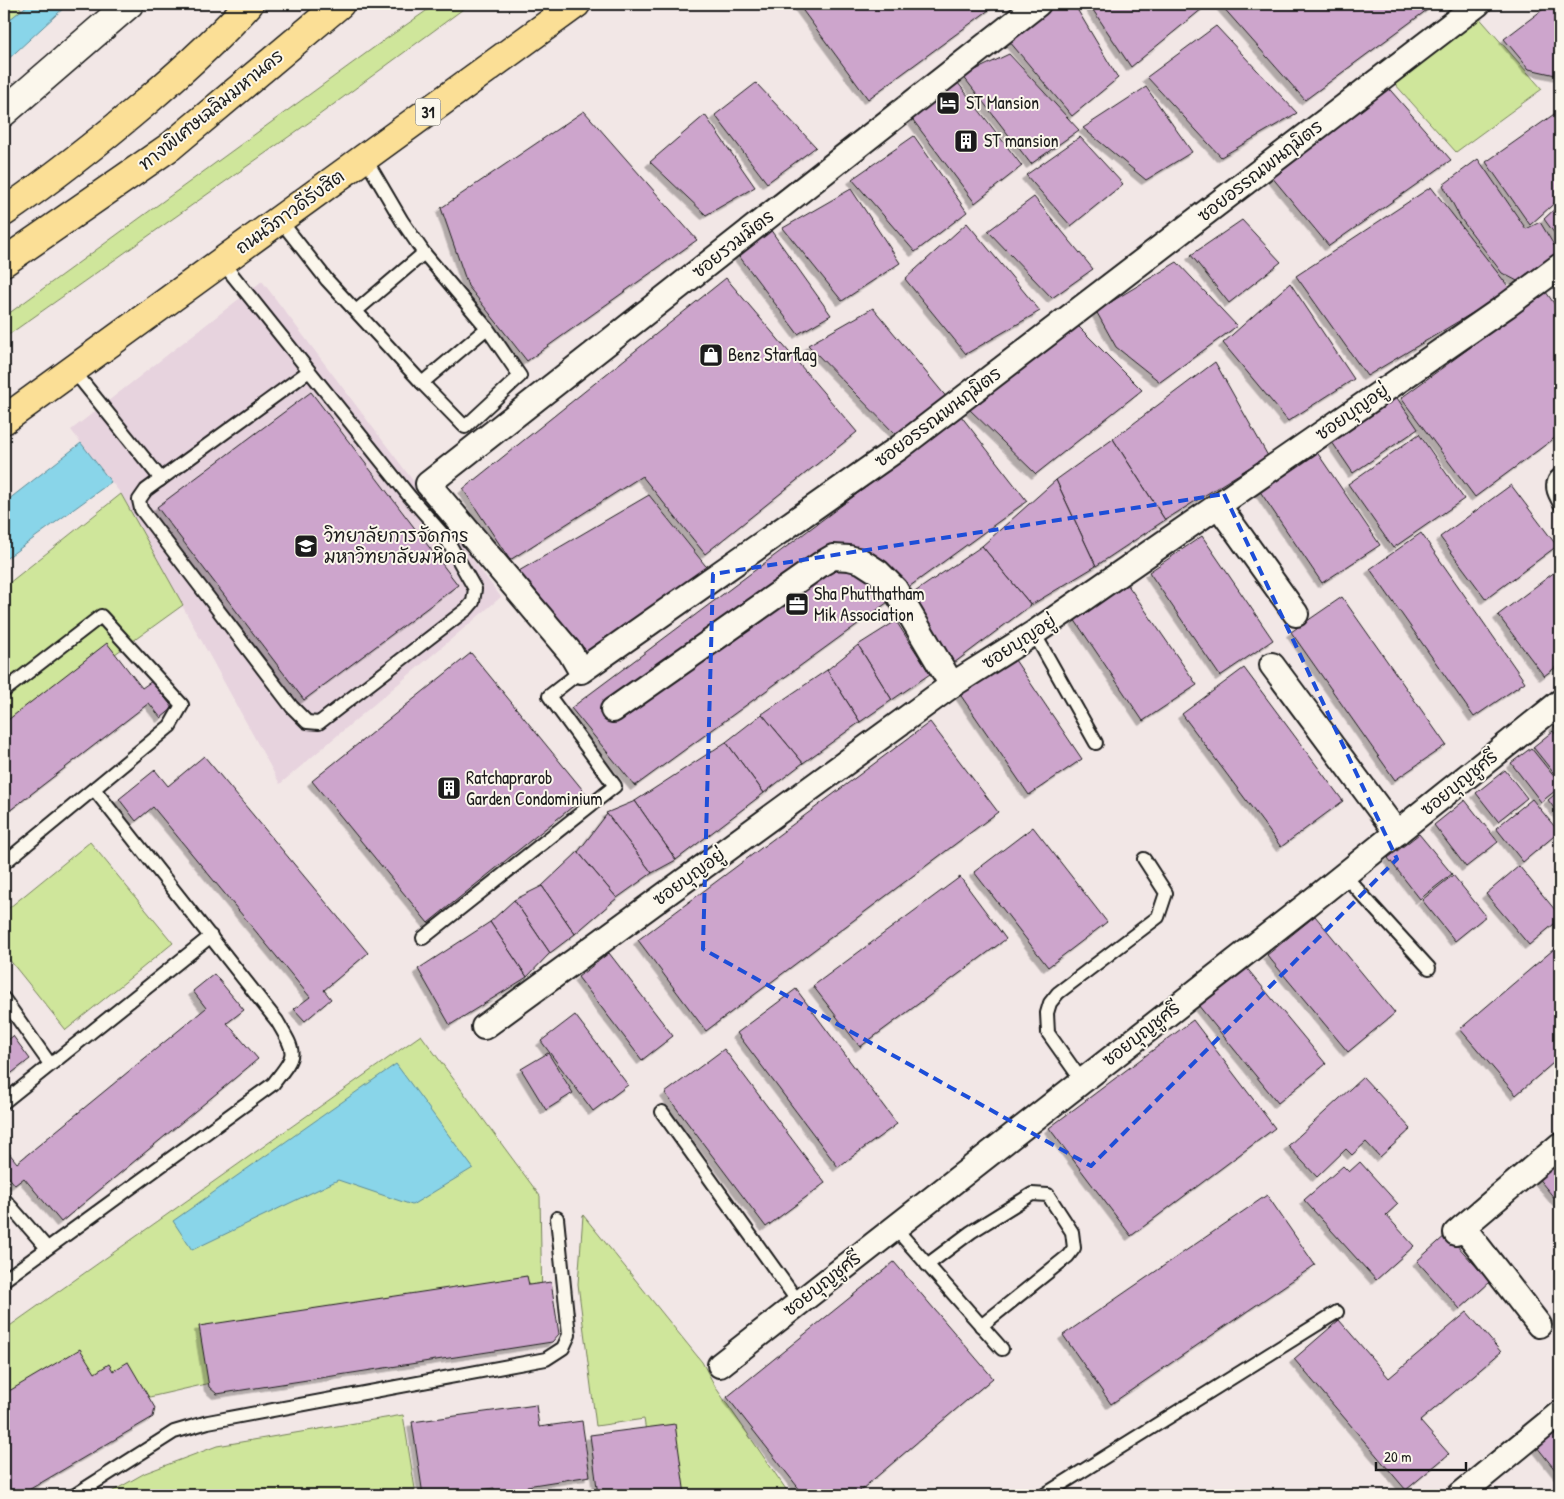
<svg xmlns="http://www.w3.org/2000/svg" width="1564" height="1499" font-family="'Patrick Hand','Playpen Sans Thai',sans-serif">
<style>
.built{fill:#e7d3de}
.green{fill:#cfe69b;stroke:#76815c}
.water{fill:#89d5e9;stroke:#5d8b97}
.building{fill:#cda5cc;stroke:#1c1c1c;filter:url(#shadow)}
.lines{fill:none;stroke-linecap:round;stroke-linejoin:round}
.service-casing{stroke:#1c1c1c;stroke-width:16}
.minor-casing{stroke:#1c1c1c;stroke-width:28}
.secondary-casing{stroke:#1c1c1c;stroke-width:31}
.trunk-casing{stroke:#1c1c1c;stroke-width:31}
.motorway-casing{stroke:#1c1c1c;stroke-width:31}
.service{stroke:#fbf7ec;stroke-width:12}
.minor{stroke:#fbf7ec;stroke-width:24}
.secondary{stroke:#fbf7ec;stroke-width:28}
.trunk{stroke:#fbdf96;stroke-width:28}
.motorway{stroke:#fbdf96;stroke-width:28}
.marked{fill:none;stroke:#1d4ed8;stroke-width:4;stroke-dasharray:10 6;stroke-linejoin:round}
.labels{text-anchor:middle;stroke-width:4;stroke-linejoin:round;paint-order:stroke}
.shield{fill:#fbf7ec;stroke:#5f5e5a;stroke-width:1}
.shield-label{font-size:16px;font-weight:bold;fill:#1c1c1c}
.poi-label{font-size:18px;fill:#1c1c1c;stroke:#fbf7ec;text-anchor:start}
.street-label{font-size:18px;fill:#1c1c1c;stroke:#fbf7ec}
</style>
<defs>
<filter id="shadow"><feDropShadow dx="-4.5" dy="4.5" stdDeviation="0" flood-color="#0004"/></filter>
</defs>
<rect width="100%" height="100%" fill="#f2e7e6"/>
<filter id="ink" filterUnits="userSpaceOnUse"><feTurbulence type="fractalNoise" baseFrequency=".02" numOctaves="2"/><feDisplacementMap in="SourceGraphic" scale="10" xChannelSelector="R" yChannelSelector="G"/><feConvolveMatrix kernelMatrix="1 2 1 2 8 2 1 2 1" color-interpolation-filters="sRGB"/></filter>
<g filter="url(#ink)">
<!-- built -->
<polygon class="built" points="262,281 501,597 280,784 121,494 71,430"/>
<!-- green -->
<g class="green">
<polygon points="4,4 17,4 22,10 4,24"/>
<polygon points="436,4 470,4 311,121 4,338 4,317 376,46"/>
<polygon points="1476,14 1542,89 1456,152 1394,83"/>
<polygon points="121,494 183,605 4,734 4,587"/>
<polygon points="90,842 173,943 66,1030 4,953 4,912"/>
<polygon points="421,1035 540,1196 542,1307 106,1407 4,1455 4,1330"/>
<polygon points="583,1215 702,1362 716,1388 790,1495 656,1495 644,1419 596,1426 578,1284"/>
<polygon points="403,1415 416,1495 106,1495 145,1473 217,1446"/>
</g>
<!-- water -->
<g class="water">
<polygon points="29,4 68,4 4,63 4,24"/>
<polygon points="81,443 111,482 4,560 4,503"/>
<polygon points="396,1064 473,1168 412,1205 338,1180 192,1250 173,1221"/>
</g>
<!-- building -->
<g class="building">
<polygon points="798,4 997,4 868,99"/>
<polygon points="1053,4 1074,4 1118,78 1072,116 1004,35"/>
<polygon points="1089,4 1208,4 1131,67"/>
<polygon points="1223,4 1435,4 1305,100 1221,5"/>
<polygon points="1550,4 1558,4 1560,6 1560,76 1529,69 1504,39"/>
<polygon points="1216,26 1297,113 1221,157 1147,77"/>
<polygon points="1009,54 1079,130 1031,164 963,76"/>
<polygon points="756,83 816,147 767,183 715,115"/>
<polygon points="958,83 1022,166 975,203 910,116"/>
<polygon points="1385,84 1451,160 1329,246 1271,176"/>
<polygon points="1146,87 1192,152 1146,180 1083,128"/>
<polygon points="1560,110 1560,198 1530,225 1486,162"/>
<polygon points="584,111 697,240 527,361 468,286 441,208"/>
<polygon points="705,115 755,187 706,215 650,162"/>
<polygon points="914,136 967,212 915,252 852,179"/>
<polygon points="1080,137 1123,184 1071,226 1026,175"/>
<polygon points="1478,159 1526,229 1540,222 1560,255 1523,284 1502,273 1461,219 1443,185"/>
<polygon points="1431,187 1511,290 1367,376 1296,276"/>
<polygon points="851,189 900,263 842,301 783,228"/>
<polygon points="1034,197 1093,269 1052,298 988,231"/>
<polygon points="1560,204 1560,241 1544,219"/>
<polygon points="1242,220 1281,262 1229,303 1191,255"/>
<polygon points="967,223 1040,311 966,354 905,279"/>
<polygon points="770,229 831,315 798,334 733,248"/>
<polygon points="1177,262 1237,326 1160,382 1116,347 1096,311"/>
<polygon points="726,278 857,432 705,554 642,476 510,560 463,489"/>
<polygon points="1290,283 1354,379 1288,421 1223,343"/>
<polygon points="1546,292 1560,312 1560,434 1475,497 1401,398"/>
<polygon points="873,308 948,399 898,437 808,345"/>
<polygon points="1078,326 1142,390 1036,474 967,407"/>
<polygon points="1215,362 1268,456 1165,520 1113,439"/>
<polygon points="311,392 458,585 304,700 157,507"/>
<polygon points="1395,395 1418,429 1353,473 1330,439"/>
<polygon points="961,416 1027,501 635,786 571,708"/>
<polygon points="1419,434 1464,499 1393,548 1348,484"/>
<polygon points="1113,439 1165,520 1096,566 1056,480"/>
<polygon points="1314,448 1380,545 1322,583 1257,487"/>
<polygon points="1056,480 1096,566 1031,605 982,546"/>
<polygon points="1511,485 1557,546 1486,599 1440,537"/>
<polygon points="649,495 709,570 591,655 512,575"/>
<polygon points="1421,533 1525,682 1474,717 1370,569"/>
<polygon points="1202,536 1273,640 1220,676 1149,572"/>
<polygon points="982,546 1031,605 950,666 906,598"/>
<polygon points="1560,568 1560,664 1544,676 1498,615"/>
<polygon points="1125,581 1197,685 1143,721 1072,616"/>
<polygon points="1342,597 1446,745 1395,780 1291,632"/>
<polygon points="896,621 930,674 892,700 858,645"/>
<polygon points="107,643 142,688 152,681 173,708 161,718 149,703 4,815 4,723"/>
<polygon points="858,645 892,700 860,722 827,670"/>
<polygon points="471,653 587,795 428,923 312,781"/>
<polygon points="1011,654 1082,759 1029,795 957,690"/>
<polygon points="1244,668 1343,801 1281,847 1182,714"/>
<polygon points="827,670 860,722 803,763 762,714"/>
<polygon points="762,714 803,763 764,793 726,742"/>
<polygon points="1560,721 1560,734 1554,726"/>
<polygon points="930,722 998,812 706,1031 638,940"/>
<polygon points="1553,731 1560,740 1560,781 1533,747"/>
<polygon points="726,742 764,793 676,860 635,801"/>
<polygon points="1531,748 1560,784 1560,787 1541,802 1511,763"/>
<polygon points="204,756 368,953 324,990 331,999 305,1021 294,1009 310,997 153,807 136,821 119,799 155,770 168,786"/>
<polygon points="1505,770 1527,798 1498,821 1476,793"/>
<polygon points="1560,790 1560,816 1548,800"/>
<polygon points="1532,799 1559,832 1523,862 1496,828"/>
<polygon points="1465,800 1498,842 1466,867 1434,825"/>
<polygon points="635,801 676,860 652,873 606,813"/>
<polygon points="607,814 652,873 617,898 578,852"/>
<polygon points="1033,827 1107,922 1048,967 974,872"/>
<polygon points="1419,834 1452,874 1420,899 1388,858"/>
<polygon points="578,852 617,898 575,934 542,886"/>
<polygon points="1519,866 1560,916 1560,919 1529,945 1486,894"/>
<polygon points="1453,875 1486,916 1455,941 1422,900"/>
<polygon points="960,877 1006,939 860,1047 813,986"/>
<polygon points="542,886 575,934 550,953 514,900"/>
<polygon points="514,900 550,953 527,977 490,922"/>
<polygon points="1315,916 1395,1013 1348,1052 1267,955"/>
<polygon points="490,922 527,977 450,1025 418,969"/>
<polygon points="1560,944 1560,1057 1516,1095 1460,1029"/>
<polygon points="609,953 673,1036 642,1060 578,977"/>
<polygon points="1245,966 1326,1064 1278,1103 1198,1005"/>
<polygon points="214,974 244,1010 227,1023 258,1059 61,1222 24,1178 15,1185 4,1171 4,1149 5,1148 17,1163 206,1008 193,991"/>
<polygon points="796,989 897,1124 838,1167 737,1033"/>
<polygon points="575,1015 628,1085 593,1111 541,1041"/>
<polygon points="1193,1020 1275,1128 1131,1236 1049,1128"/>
<polygon points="13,1036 30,1059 4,1079 4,1043"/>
<polygon points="724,1049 825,1183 766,1227 665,1093"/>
<polygon points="548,1053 573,1093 546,1110 521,1069"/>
<polygon points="1363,1077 1411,1129 1380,1157 1366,1142 1352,1155 1346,1149 1317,1177 1288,1146"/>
<polygon points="1560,1158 1560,1205 1537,1177"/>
<polygon points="1360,1162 1398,1204 1386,1215 1414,1246 1376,1280 1304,1200 1343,1166 1349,1172"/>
<polygon points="1267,1195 1315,1265 1111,1404 1063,1335"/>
<polygon points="1447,1234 1490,1282 1460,1309 1417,1261"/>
<polygon points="894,1262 993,1378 855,1495 804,1495 727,1397"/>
<polygon points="527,1276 529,1285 551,1282 559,1334 552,1342 217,1394 209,1387 199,1326"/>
<polygon points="1467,1312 1501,1352 1420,1421 1449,1454 1406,1490 1294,1359 1339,1320 1389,1378"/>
<polygon points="80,1349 95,1373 109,1364 113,1371 128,1362 155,1408 153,1417 20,1495 4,1495 4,1394"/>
<polygon points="536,1405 539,1427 582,1421 590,1476 527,1486 528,1495 495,1495 494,1488 445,1495 423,1495 412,1422"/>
<polygon points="675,1424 685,1495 598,1495 590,1435"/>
<polygon points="1560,1428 1560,1476 1537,1447"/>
</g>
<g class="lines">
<!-- service casing -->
<g class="service-casing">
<g id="service">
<polyline points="280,220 327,280 422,383 487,328 424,253 402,221 365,158"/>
<polyline points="222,262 410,497 446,538 475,589 473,602 467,609 319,723 307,722 292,707 141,509 139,500 146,490 309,371"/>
<polyline points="356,311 424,253"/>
<polyline points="73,370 157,474 160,480"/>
<polyline points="422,383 465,427 520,376 487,328"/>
<path d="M1560,474C1548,483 1554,494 1560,504"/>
<polyline points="1034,633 1096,743"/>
<polyline points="4,691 101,616 182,705 170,726 4,863"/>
<polyline points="1344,875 1429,968"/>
<polyline points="423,938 615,786 549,696 581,671"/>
<polyline points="4,999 50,1064"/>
<polyline points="1082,1081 1048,1033 1047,1013 1050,1003 1058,993 1158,917 1166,893 1144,859"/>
<polyline points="4,1102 211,936"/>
<polyline points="662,1112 799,1303"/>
<polyline points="4,1199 47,1248"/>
<polyline points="895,1228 1002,1349"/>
<polyline points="927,1265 971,1232 1032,1194 1048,1195 1072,1232 1074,1248 1068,1256 981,1326"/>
<path d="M4,1280L273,1084C297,1053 297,1055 277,1021L94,789"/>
<polyline points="75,1495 174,1432 208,1422 546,1359 563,1348 569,1335 557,1218"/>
<polyline points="1044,1495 1337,1312"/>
</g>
</g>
<!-- minor casing -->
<g class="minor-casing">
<g id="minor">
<polyline points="1038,4 428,484 570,652 581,671 900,447 1478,4"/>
<polyline points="1218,505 1296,614"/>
<polyline points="1272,665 1397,833"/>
<polyline points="613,710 821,564 833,557 849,558 861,561 878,572 895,589 952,685"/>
<polyline points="484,1027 952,685 1034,633 1506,306 1560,266"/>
<polyline points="1463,1227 1539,1325"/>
<polyline points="1456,1233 1560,1145"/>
<polyline points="720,1365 1303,908 1560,702"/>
<polyline points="1460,1495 1560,1413"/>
</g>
</g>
<!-- secondary casing -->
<g class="secondary-casing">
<polyline id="secondary" points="4,112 129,4"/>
</g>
<!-- trunk casing -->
<g class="trunk-casing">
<polyline id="trunk" points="4,420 576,4"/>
</g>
<!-- motorway casing -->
<g class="motorway-casing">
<g id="motorway">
<path d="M4,212C53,178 100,141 146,102C182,71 218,39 249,4"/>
<polyline points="4,262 171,146 340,4"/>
</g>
</g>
<!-- service -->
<use href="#service" class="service"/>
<!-- minor -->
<use href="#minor" class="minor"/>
<!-- secondary -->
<use href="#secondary" class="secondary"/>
<!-- trunk -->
<use href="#trunk" class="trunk"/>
<!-- motorway -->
<use href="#motorway" class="motorway"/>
</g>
</g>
<!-- marked area -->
<path class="marked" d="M1224,494L1397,859L1091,1166L703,949L713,574Z"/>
<!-- icons -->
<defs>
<g id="hotel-square" transform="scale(1.25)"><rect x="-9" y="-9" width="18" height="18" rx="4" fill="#1c1c1c" stroke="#fbf7ec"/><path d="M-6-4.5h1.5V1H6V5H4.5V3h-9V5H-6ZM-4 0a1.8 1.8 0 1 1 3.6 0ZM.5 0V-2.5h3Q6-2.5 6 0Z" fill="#fff"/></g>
<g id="building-square" transform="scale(1.25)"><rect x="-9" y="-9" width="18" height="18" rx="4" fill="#1c1c1c" stroke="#fbf7ec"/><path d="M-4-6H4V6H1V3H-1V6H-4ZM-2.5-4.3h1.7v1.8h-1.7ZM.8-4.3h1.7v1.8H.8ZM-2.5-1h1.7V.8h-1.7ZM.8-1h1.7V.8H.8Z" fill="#fff"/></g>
<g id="shop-square" transform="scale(1.25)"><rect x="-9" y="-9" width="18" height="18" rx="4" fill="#1c1c1c" stroke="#fbf7ec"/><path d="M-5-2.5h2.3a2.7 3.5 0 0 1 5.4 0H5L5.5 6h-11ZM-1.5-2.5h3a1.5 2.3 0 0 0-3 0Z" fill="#fff"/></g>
<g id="university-square" transform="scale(1.25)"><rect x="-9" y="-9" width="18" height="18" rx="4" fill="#1c1c1c" stroke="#fbf7ec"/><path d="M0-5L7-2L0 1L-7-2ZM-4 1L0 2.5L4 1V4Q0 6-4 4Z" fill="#fff"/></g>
<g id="office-square" transform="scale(1.25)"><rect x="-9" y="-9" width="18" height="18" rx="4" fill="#1c1c1c" stroke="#fbf7ec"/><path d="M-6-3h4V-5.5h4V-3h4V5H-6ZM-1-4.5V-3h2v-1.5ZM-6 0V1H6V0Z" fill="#fff"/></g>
</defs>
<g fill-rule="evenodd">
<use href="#hotel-square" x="948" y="103"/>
<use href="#building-square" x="966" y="141"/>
<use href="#shop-square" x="711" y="355"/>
<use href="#university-square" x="306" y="546"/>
<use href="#office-square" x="797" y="604"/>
<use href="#building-square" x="449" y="788"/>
</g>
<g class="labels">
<!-- shield labels -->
<rect class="shield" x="415.5" y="98.5" width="25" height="27" rx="4"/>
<g class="shield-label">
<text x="428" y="118">31</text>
</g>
<!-- poi labels -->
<g class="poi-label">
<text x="966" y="109">ST Mansion</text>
<text x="984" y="147">ST mansion</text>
<text x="728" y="361">Benz Starflag</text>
<text x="324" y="542">วิทยาลัยการจัดการ<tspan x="324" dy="21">มหาวิทยาลัยมหิดล</tspan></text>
<text x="814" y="600">Sha Phutthatham<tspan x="814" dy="21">Mik Association</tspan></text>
<text x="466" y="784">Ratchaprarob<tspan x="466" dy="21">Garden Condominium</tspan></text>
</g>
<!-- street labels -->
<g class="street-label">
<text transform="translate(211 110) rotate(-39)" y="6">ทางพิเศษเฉลิมมหานคร</text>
<text transform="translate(1260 171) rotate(-38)" y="6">ซอยอรรณพนฤมิตร</text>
<text transform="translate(290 212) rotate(-36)" y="6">ถนนวิภาวดีรังสิต</text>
<text transform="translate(733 244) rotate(-38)" y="6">ซอยรวมมิตร</text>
<text transform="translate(1352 412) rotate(-35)" y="6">ซอยบุญอยู่</text>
<text transform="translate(938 417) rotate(-37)" y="6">ซอยอรรณพนฤมิตร</text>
<text transform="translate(1019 642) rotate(-33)" y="6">ซอยบุญอยู่</text>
<text transform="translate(1459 783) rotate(-39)" y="6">ซอยบุญชูศรี</text>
<text transform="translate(689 877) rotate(-36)" y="6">ซอยบุญอยู่</text>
<text transform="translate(1141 1034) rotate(-38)" y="6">ซอยบุญชูศรี</text>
<text transform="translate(822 1284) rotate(-38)" y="6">ซอยบุญชูศรี</text>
</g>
</g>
<!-- margin -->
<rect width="1564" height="1499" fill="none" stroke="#fbf7ec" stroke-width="20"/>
<rect x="10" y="10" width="1544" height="1479" fill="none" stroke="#1c1c1c" stroke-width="2" filter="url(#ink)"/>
<!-- scale -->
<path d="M1376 1462v8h90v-8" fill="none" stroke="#1c1c1c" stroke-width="2.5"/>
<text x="1384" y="1462" font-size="15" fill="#1c1c1c" stroke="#fbf7ec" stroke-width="4" paint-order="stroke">20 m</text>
</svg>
